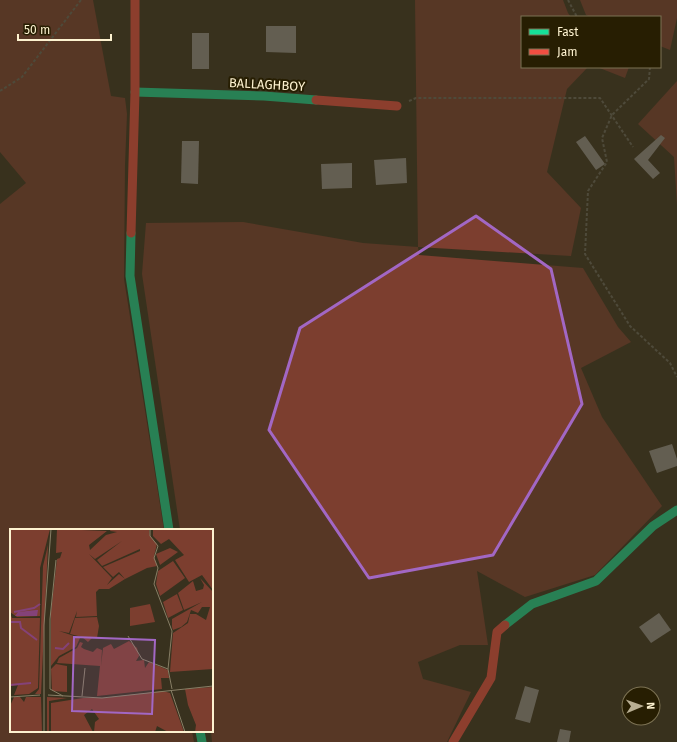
<svg xmlns="http://www.w3.org/2000/svg" width="677" height="742" font-family="'Fira Sans',sans-serif">
<style>
.green{fill:#7c3e2f}
.building{fill:#979591}
.lines{fill:none;stroke-linecap:round;stroke-linejoin:round}
.path{stroke:#68685d;stroke-width:2;stroke-dasharray:3 2;stroke-linecap:butt}
.fast{stroke:#16e098;stroke-width:9}
.jam{stroke:#f24e42;stroke-width:9}
.marked{fill:none;stroke:#a267c4;stroke-width:3;stroke-linejoin:round}
.labels{text-anchor:middle;stroke-width:4;stroke-linejoin:round;paint-order:stroke}
.street-label{font-size:13px;fill:#fdf2d0;stroke:#271e02}
.inset-river{fill:none;stroke:#844278;stroke-width:2}
.inset-road{fill:none;stroke:#877e65;stroke-width:1}
.view{fill:#a267c4;fill-opacity:0.15;stroke:#a267c4;stroke-width:2}
.inset-edge{fill:none;stroke:#fdf2d0;stroke-width:2}
</style>
<rect width="100%" height="100%" fill="#38311e"/>
<!-- green -->
<g class="green">
<polygon points="0,0 93,0 111,96 125,98 127,114 125,165 124,279 164,530 11,530 11,731 192,731 194,742 0,742 0,204 26,183 0,152"/>
<polygon points="415,0 563,0 568,13 571,17 522,17 522,67 588,67 567,89 547,172 581,208 571,256 418,247 419,255 583,268 618,327 631,342 581,368 602,417 662,506 595,575 525,597 477,571 488,645 460,645 418,662 423,679 471,692 447,742 212,742 211,731 212,731 212,530 180,530 142,274 146,223 243,222 363,243 418,247"/>
<polygon points="580,0 677,0 677,18 670,50 660,46 660,17 591,17 586,15"/>
<polygon points="597,67 629,67 625,78"/>
<polygon points="677,81 677,205 674,157 638,124"/>
</g>
<!-- building -->
<g class="building">
<polygon points="266,26 296,26 296,53 266,52"/>
<rect x="192" y="33" width="17" height="36"/>
<polygon points="661,135 665,138 648,160 660,173 653,179 634,159"/>
<polygon points="585,136 605,164 596,170 576,142"/>
<polygon points="182,141 199,141 198,184 181,183"/>
<polygon points="406,158 407,183 376,185 374,160"/>
<polygon points="352,163 352,188 322,189 321,164"/>
<polygon points="672,444 677,459 677,466 657,473 649,451"/>
<polygon points="659,613 671,630 651,643 639,627"/>
<polygon points="525,686 539,690 530,723 515,719"/>
<polygon points="560,729 571,731 569,742 557,742"/>
</g>
<g class="lines">
<!-- path -->
<g class="path">
<polyline points="568,0 577,17"/>
<polyline points="650,67 649,79 612,115 602,138 607,162 588,191 585,254 630,326 670,363 677,377"/>
<polyline points="0,91 22,77 81,0"/>
<polyline points="409,101 416,98 600,98 633,147"/>
</g>
<!-- fast -->
<g class="fast">
<polyline points="135,92 264,96 316,100"/>
<polyline points="131,233 130,276 169,530"/>
<polyline points="505,625 532,604 596,581 653,526 677,510"/>
<polyline points="200,731 202,742"/>
</g>
<!-- jam -->
<g class="jam">
<polyline points="316,100 397,106"/>
<polyline points="131,233 135,92 135,0"/>
<polyline points="453,742 491,678 497,632 505,625"/>
</g>
</g>
<!-- marked area -->
<path d="M0 0H677V742H0ZM476,216L551,269L582,404L493,555L369,578L269,430L300,328Z" fill="#38311e" fill-opacity=".55" fill-rule="evenodd"/>
<path class="marked" d="M476,216L551,269L582,404L493,555L369,578L269,430L300,328Z"/>
<g class="labels">
<!-- street labels -->
<g class="street-label">
<text transform="translate(267 84) rotate(3)" y="5">BALLAGHBOY</text>
</g>
</g>
<!-- overview -->
<g transform="translate(10 529)">
<rect width="203" height="203" fill="#38311e"/>
<path d="M0,0H40L30,39V87L7,88L0,83ZM47,0L97,2L79,16L80,21L96,6L107,3L100,2L101,0H139L140,7L147,15L144,27L147,37L137,39L115,50L109,43L103,48L93,38L130,22V20L92,37L87,31L112,12L85,30L79,25L102,49L97,56L109,45L115,50L99,60H89L86,63L87,87L66,88L67,82L59,104L49,102L70,109L66,118L49,127L41,137V83L47,30L50,29L52,23L46,24ZM143,0H203V61L192,46L179,53L165,31L174,26L159,10L151,15L143,7ZM38,16L31,165H25L29,160L33,37ZM160,19L168,23L150,36L146,25ZM163,32L175,49L150,67L146,55L148,42ZM190,49L203,63V140L160,143L163,104L178,94L180,85H186L196,91L200,78H192L188,84L181,81L177,93L171,98L163,101L162,98V90L192,73L174,81L168,64L183,52L186,62L193,60L194,56ZM167,65L173,81L158,89L153,73ZM140,75L145,93L120,97V79ZM0,84L2,89H30L28,159L19,165L4,166L8,156L0,157ZM87,88L89,97L87,109H82L78,113L72,108L60,105L65,89ZM119,112L127,119L129,127L126,132L134,131L135,139L139,133L158,141L159,149H151L152,160L87,167L90,137L47,134L49,129L67,119L70,113L73,114L71,118L74,120L83,123L87,119L92,121L91,137L93,119L101,115L104,120ZM46,135L57,137V163L42,162L41,140ZM203,158V203H185L186,196L178,176L175,160ZM153,162L160,164L174,203H158L147,197L145,203H84L85,193L89,190L82,180L74,186L83,203H41V174L73,169H93ZM4,168H10L14,173L16,168H31L32,203H0V177ZM37,168L57,169L39,172V203H37Z" fill="#7c3e2f"/>
<path d="M26,81H28L27,87H5L8,83Z" fill="#844278"/>
<path class="inset-river" d="M4,83L24,79L30,75M0,93H10L11,99L27,111M45,119L53,120L59,114M0,156L21,154"/>
<path class="inset-road" d="M140,0V7L148,17L144,29L148,39L144,55L162,102L158,140L162,160M46,31L40,90V160L53,167M118,107L132,130L158,140M161,161L175,203M38,166L92,169L203,157M72,167L75,139M0,168L30,166M34,203V96L41,0"/>
<path class="view" d="M64,108L145,111L142,185L62,182Z"/>
<rect width="203" height="203" class="inset-edge"/>
</g>
<!-- legend -->
<rect x="521" y="16" width="140" height="52" fill="#271e02" stroke="#7d7354"/>
<rect x="529" y="29" width="20" height="6" fill="#16e098" stroke="#7d7354"/>
<text x="557" y="36" font-size="12" fill="#fdf2d0">Fast</text>
<rect x="529" y="49" width="20" height="6" fill="#f24e42" stroke="#7d7354"/>
<text x="557" y="56" font-size="12" fill="#fdf2d0">Jam</text>
<!-- north arrow -->
<g transform="translate(641 706) rotate(88)"><circle r="19" fill="#271e02" stroke="#7d7354"/>
<path d="M0-3L7 15L0 10L-7 15Z" fill="#b8ae92"/>
<text y="-6" font-size="11" font-weight="bold" text-anchor="middle" fill="#fdf2d0">N</text>
</g>
<!-- scale -->
<path d="M18 34v6h93v-6" fill="none" stroke="#fdf2d0" stroke-width="2"/>
<text x="24" y="34" font-size="12" fill="#fdf2d0" stroke="#271e02" stroke-width="3" paint-order="stroke">50 m</text>
</svg>
